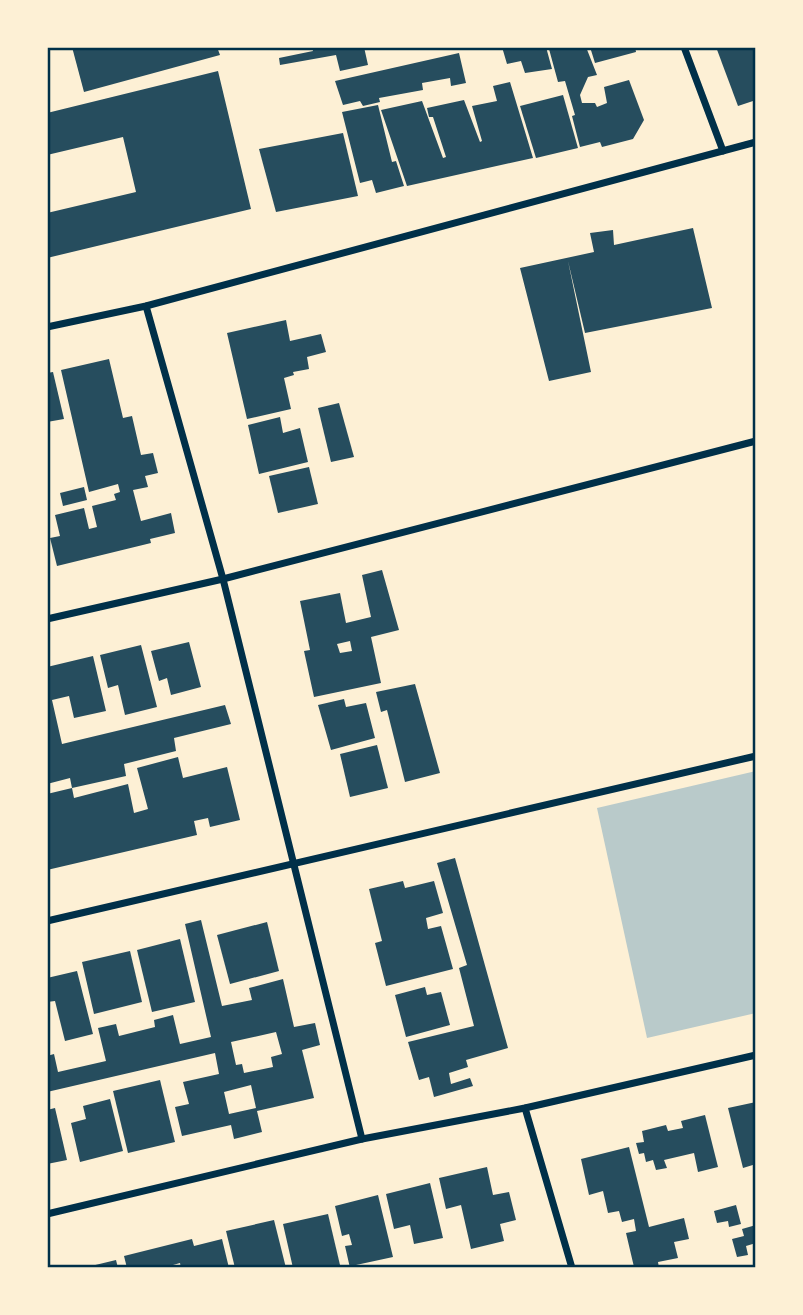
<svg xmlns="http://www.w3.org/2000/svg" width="803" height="1315" font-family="Poppins,sans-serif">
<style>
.green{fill:#b9caca}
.building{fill:#264d5e;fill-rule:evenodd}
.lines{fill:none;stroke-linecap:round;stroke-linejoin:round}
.minor{stroke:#003049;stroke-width:7}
.neatline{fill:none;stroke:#003049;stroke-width:2.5}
</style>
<rect width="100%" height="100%" fill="#fdf0d5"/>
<!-- green -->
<polygon class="green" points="756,771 756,1013 647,1038 597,808"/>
<!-- building -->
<g class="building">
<polygon points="72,47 217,47 220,55 84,92"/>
<polygon points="312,47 364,47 368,65 340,71 336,55 280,65 279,58 313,51"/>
<polygon points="502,47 546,47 552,69 525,73 521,61 507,64"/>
<polygon points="555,47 586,47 597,75 588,77 580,95 582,103 595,103 597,107 607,103 604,87 629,80 644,120 633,139 602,147 600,142 580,147 572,116 575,115 565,81 558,82 549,49"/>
<polygon points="590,47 635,47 636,52 595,63"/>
<polygon points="716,47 756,47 756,100 738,106"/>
<polygon points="459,53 466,83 451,86 450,78 422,83 423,90 379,98 380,102 363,106 360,101 343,105 335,81"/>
<polygon points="218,71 251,209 47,258 47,213 136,192 123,137 47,155 47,113"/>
<polygon points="510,82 533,158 407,186 381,110 422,101 443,158 446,157 433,117 429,117 427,108 464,100 480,142 482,141 472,106 497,101 493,86"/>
<polygon points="563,95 578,148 536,158 520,106"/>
<polygon points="378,105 392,162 396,161 404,186 376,193 372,180 360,183 342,112"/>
<polygon points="343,133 358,196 276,212 259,149"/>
<polygon points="693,228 712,308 585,333 568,261 591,372 549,381 520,268 594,252 590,233 613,230 614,245"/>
<polygon points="286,320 290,341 321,334 326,352 307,357 309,369 293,372 294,375 284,378 291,409 247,419 227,333"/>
<polygon points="109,359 123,418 132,416 141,455 153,453 158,473 145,476 148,487 133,490 141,521 171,513 175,533 150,539 151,543 57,566 50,538 60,536 55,515 84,508 89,529 97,527 92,506 116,500 114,494 120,492 118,484 89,492 61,370"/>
<polygon points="53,372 64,419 47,422 47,373"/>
<polygon points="339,403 354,457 331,462 318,408"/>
<polygon points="280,417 283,433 300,428 308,462 259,474 248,425"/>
<polygon points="309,467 318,504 278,513 269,476"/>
<polygon points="84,487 87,500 63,506 60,493"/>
<path d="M382,570L399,630L371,637L381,683L314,697L304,651L310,650L300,601L340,593L346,623L371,617L362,575ZM350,641L352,651L340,653L337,644Z"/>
<polygon points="189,642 201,687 171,695 167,678 159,681 151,651"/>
<polygon points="141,645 157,707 125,715 118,685 108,688 100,655"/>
<polygon points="93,656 106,711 74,718 69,696 52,700 62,744 225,705 231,724 174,738 176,751 124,764 126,776 72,788 70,778 47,784 47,667"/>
<polygon points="415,684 440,773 405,782 387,710 381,712 376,692"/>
<polygon points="344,699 346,707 366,703 375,738 331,750 318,705"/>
<polygon points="377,745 388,788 350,797 340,754"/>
<polygon points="178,757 183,778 227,767 240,820 210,827 208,818 194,821 197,835 47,870 47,794 72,788 74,798 128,784 134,813 148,809 137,768"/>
<polygon points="455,858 508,1048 466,1060 468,1067 449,1073 451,1084 470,1078 473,1086 434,1097 429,1077 419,1080 408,1042 474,1026 459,968 467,965 437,863"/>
<polygon points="403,881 405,888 434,881 443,913 426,918 428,929 441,926 453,969 386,986 375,943 382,941 369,889"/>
<path d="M201,920L222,1006L252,1000L249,988L283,979L294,1027L315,1023L320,1045L302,1050L314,1098L257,1111L262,1132L234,1139L231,1125L182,1136L175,1107L189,1104L183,1082L219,1074L215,1053L47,1092V1056L54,1054L58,1072L106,1061L98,1028L116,1024L119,1036L155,1027L154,1020L173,1015L180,1044L211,1037L185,924ZM276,1032L282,1054L271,1057L273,1067L244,1073L242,1064L236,1065L231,1042ZM251,1085L256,1108L229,1114L224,1092Z"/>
<polygon points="267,922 279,971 230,984 217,935"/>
<polygon points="180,939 195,1002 152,1012 137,950"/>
<polygon points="130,951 142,1002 94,1014 82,962"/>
<polygon points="77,971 93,1034 65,1041 55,1001 47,1002 47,978"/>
<polygon points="425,987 427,995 441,992 450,1025 406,1037 395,995"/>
<polygon points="160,1080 175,1142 128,1153 113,1091"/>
<polygon points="110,1099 123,1151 80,1162 71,1123 86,1119 83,1106"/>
<polygon points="756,1102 756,1164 743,1168 728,1108"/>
<polygon points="55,1108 67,1160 47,1164 47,1110"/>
<polygon points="705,1115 718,1167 698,1172 694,1153 664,1160 667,1168 656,1170 653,1160 646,1162 644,1153 639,1154 636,1143 644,1142 642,1131 666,1125 668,1131 683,1128 681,1121"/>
<polygon points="629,1147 649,1227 684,1218 689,1239 674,1242 678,1258 658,1262 659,1268 644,1268 644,1265 634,1267 626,1233 636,1231 634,1219 622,1222 619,1211 608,1213 603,1191 589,1195 581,1159"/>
<polygon points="487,1167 493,1195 509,1192 516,1220 500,1224 504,1241 471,1249 461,1205 446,1209 439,1178"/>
<polygon points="430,1183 443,1238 414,1244 410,1225 394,1229 386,1194"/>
<polygon points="378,1195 393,1257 356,1265 357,1268 350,1268 345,1246 352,1245 349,1234 342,1236 335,1206"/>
<polygon points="736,1205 741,1224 729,1227 728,1221 717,1223 714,1211"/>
<polygon points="328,1214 340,1265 328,1268 293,1268 283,1224"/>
<polygon points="274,1220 286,1268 235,1268 226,1231"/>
<polygon points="756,1225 756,1243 746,1246 748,1255 737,1257 732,1239 744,1236 742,1229"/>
<polygon points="192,1239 194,1246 222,1239 229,1268 181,1268 180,1263 173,1265 173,1268 127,1268 124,1256"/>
<polygon points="116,1260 118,1268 87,1268 87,1267"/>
</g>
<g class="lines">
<!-- minor -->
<g class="minor">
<polyline points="684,47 723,151"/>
<polyline points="146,306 223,579 362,1139"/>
<polyline points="47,327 146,306 756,142"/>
<polyline points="47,619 223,579 756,441"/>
<polyline points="47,921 756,756"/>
<polyline points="525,1108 572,1268"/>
<polyline points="47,1214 362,1139 525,1108 756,1055"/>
</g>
</g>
<!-- border -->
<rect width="803" height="1315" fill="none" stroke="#fdf0d5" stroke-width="98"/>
<rect x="49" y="49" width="705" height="1217" class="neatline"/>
</svg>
